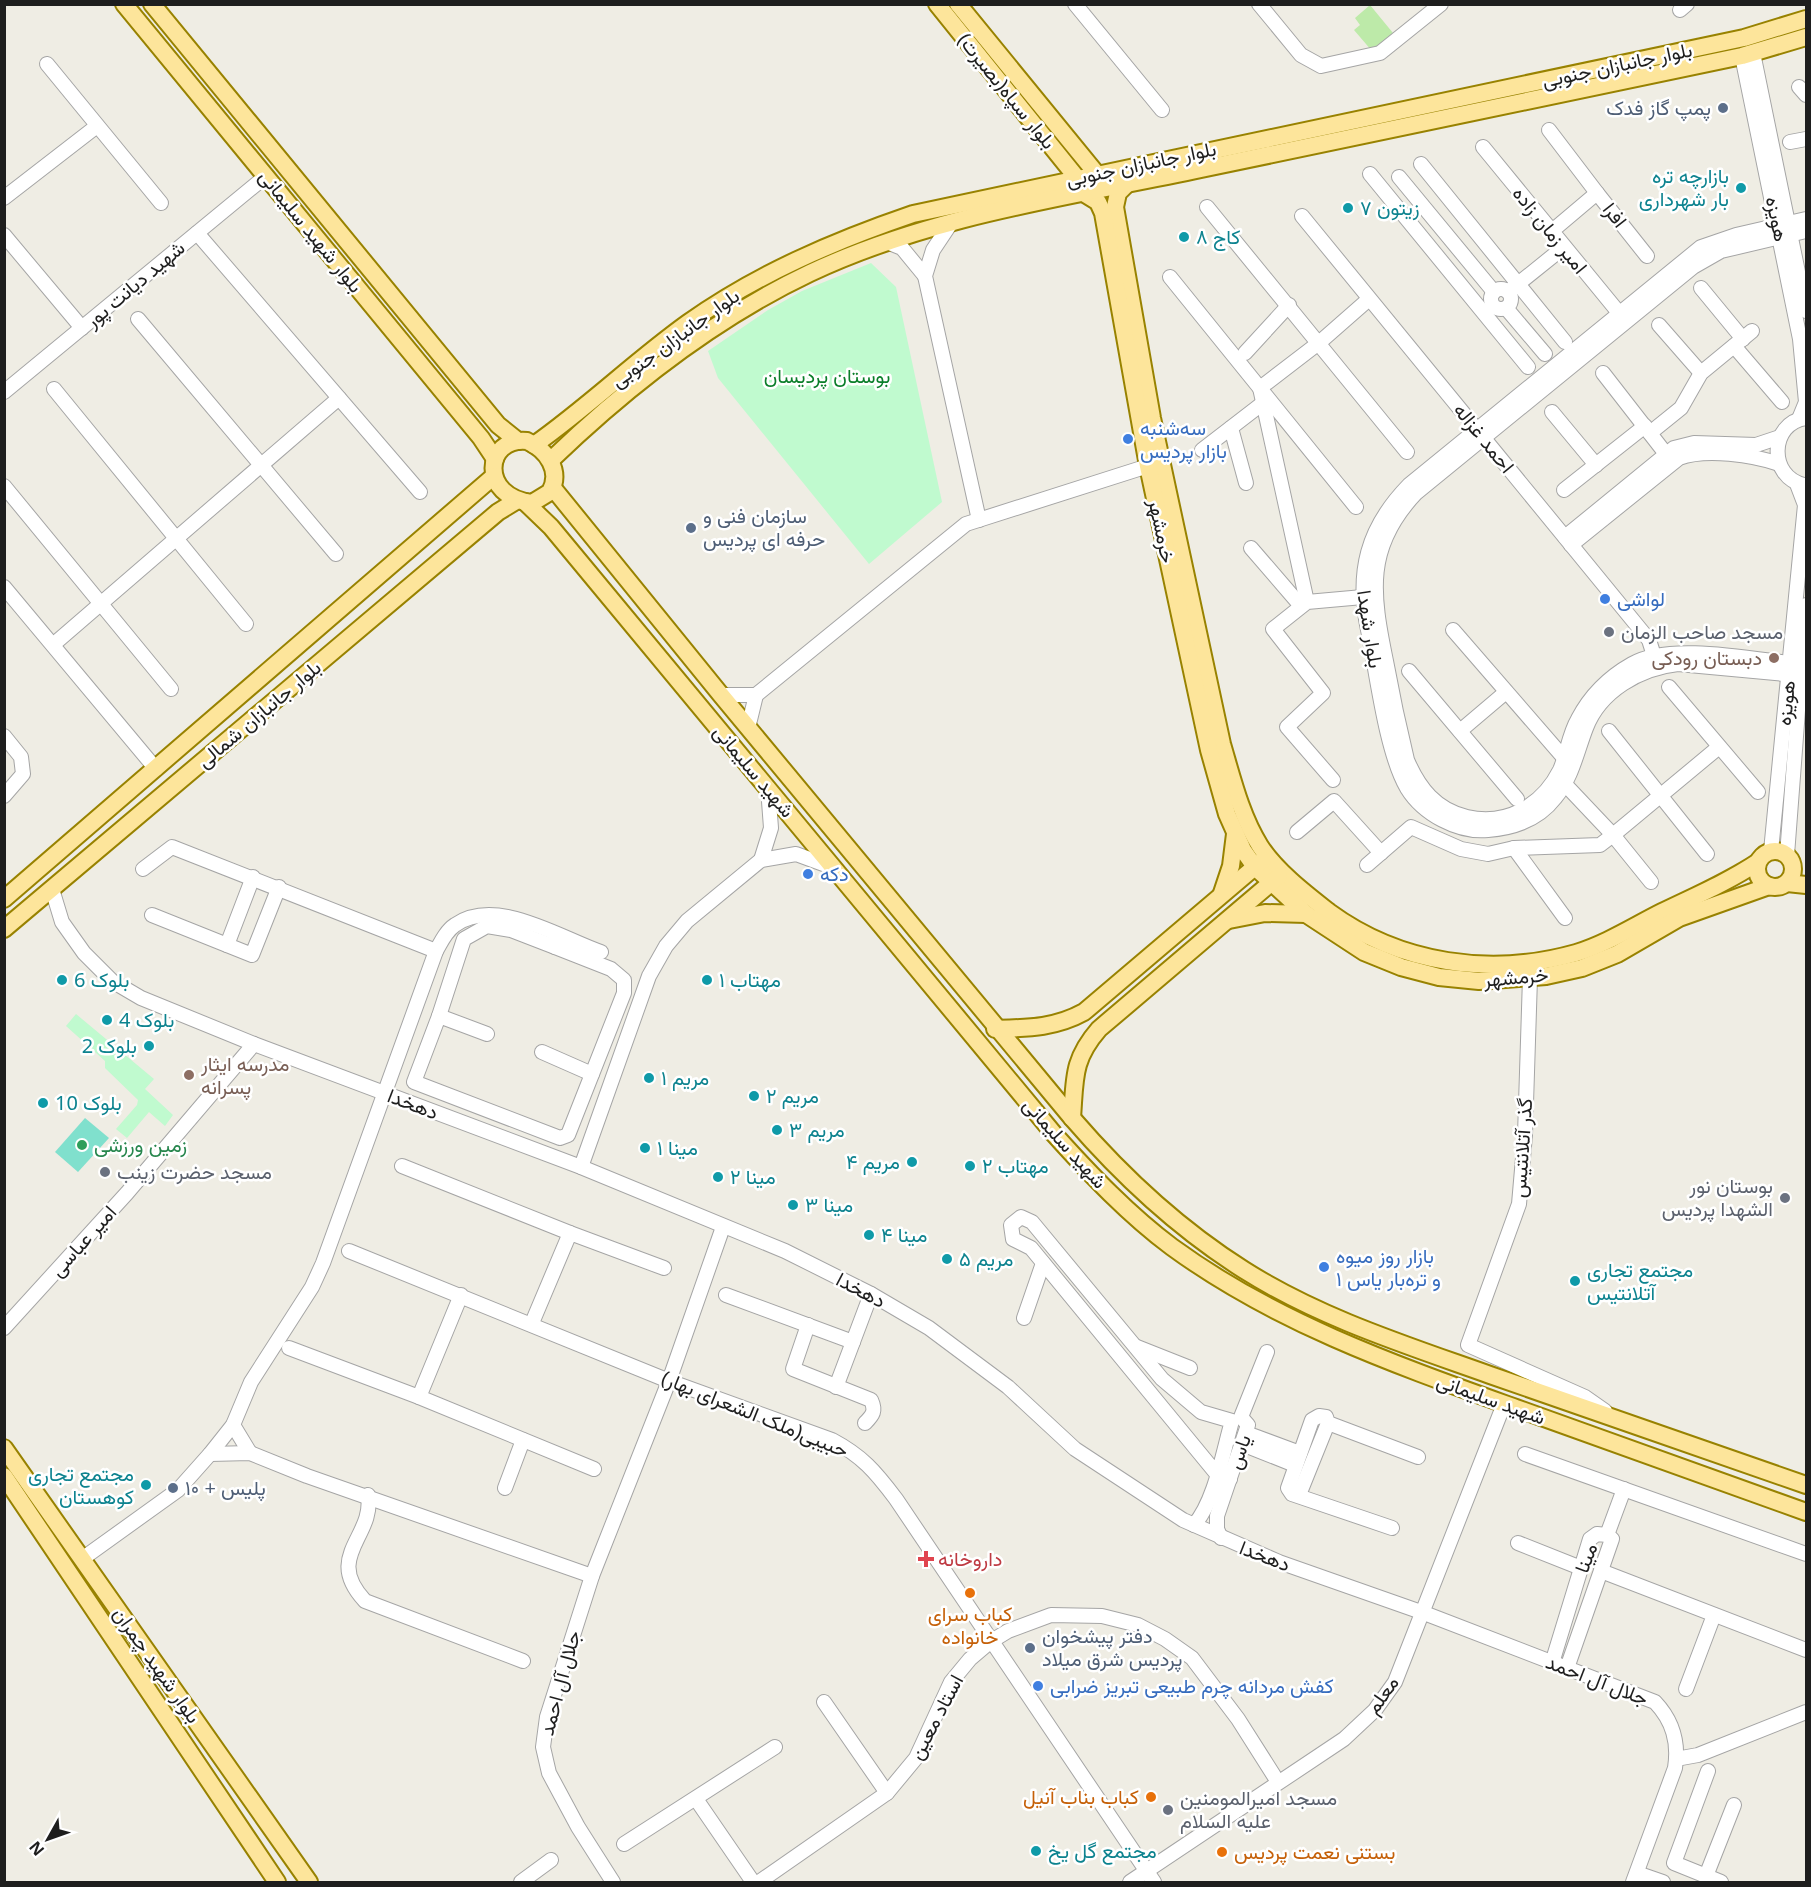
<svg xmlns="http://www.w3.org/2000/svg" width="1811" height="1887" font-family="'Noto Sans',Vazirmatn,sans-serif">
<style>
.grass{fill:#bdeaa9}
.park{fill:#c0facf}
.pitch{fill:#80e0cd}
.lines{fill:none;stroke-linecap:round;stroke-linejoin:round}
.minor-casing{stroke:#a5a5a5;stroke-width:16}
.major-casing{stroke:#988200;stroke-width:20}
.minor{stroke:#fff;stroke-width:14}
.major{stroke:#fde59b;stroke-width:16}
.service-dot{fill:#5c6f8a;stroke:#fff;stroke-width:2}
.culture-dot{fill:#0f9aa8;stroke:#fff;stroke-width:2}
.shop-dot{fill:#3f7fe0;stroke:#fff;stroke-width:2}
.worship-dot{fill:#6b7280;stroke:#fff;stroke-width:2}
.education-dot{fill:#8d6e63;stroke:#fff;stroke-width:2}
.leisure-dot{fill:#2e9e5b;stroke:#fff;stroke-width:2}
.health-dot{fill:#e0444e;stroke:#fff;stroke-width:2}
.food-dot{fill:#e8710a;stroke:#fff;stroke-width:2}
.labels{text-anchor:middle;stroke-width:5;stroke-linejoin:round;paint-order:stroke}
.street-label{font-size:20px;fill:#1e1e1e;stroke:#fff}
.service-label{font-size:20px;fill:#4e5e75;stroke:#fff;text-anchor:start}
.culture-label{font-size:20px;fill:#0d838f;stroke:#fff;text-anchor:start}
.park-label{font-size:20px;fill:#0a7e29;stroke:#fff}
.shop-label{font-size:20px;fill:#366cbe;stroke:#fff;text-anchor:start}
.worship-label{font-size:20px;fill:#5b616d;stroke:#fff;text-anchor:start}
.education-label{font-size:20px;fill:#785e54;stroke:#fff;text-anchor:end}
.leisure-label{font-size:20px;fill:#27864d;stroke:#fff;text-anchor:start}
.health-label{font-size:20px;fill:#be3a42;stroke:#fff;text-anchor:start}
.food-label{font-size:20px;fill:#c56008;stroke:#fff}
</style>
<rect width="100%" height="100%" fill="#efede4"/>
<!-- grass -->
<polygon class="grass" points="1370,5 1393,33 1372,51 1354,30 1360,25 1355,18"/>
<!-- park -->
<g class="park">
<polygon points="871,263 896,287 942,502 869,564 718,378 708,351 768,310 802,291"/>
<polygon points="76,1014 154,1079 145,1089 173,1115 165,1126 149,1112 127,1138 116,1129 137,1105 138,1100 105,1068 105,1061 66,1026"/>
</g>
<!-- pitch -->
<polygon class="pitch" points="85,1118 109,1138 78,1172 55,1152"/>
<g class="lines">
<!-- minor casing -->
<g class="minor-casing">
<g id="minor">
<polyline points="1075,4 1162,110"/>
<polyline points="1259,4 1301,55 1321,66 1380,53 1441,4"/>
<polyline points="1680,10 1687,4"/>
<polyline points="1753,53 1806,311"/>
<polyline points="1742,56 1800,339 1806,402 1799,419"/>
<polyline points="47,64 161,203"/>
<polyline points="1799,87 1806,95"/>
<polyline points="1549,130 1597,193"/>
<polyline points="1790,142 1806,139"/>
<polyline points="1483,147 1624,319"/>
<polyline points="1421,164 1565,342"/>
<polyline points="1370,174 1528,367"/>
<polyline points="1399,177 1494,292"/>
<polyline points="4,198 97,126"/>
<polyline points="1207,207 1407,452"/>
<polyline points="1302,216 1649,640 1656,662"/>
<path d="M1806,219L1736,235L1701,247L1409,485C1367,528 1356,572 1368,630C1377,674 1386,752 1407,788C1423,814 1458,833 1488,830C1514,828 1539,819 1555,798C1572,778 1577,751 1586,728C1600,691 1640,668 1678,664L1806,676"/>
<polyline points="951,223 933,250 925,276 979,520"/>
<polyline points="1552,231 1597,193 1647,256"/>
<path d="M1806,231L1721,251L1693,267L1416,493C1365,547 1372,593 1386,661C1392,694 1399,727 1407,760C1419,788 1436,810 1467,817C1506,826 1542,806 1560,770C1567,754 1569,734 1578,719C1590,696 1609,677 1632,664C1671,641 1760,661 1806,665"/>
<polyline points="197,233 420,492"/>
<polyline points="4,235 82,328"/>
<polyline points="887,242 902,248 925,276"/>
<polyline points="1170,277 1356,507"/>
<polyline points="1701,288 1743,339"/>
<circle cx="1501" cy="299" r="10"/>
<polyline points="1508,292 1564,247"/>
<polyline points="1506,308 1545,354"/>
<polyline points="138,319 336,554"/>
<polyline points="1659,325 1701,373"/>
<polyline points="1734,346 1782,402"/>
<polyline points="1245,353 1289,305"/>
<polyline points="1603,373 1666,454"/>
<polyline points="54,389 246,624"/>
<polyline points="4,392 266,176"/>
<polyline points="1552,412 1596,465"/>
<polyline points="1231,428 1246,483"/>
<polyline points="1650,433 1681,408 1701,373 1752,331"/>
<polyline points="1202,450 1263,403"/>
<path d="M1804,485C1768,477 1769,423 1806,418"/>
<polyline points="4,486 171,689"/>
<polyline points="1564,490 1645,426"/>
<polyline points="1565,537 1674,448 1694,443 1756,445 1780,437"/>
<path d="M1571,545L1679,458C1706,448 1753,455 1779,464"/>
<polyline points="1251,548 1301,606"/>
<polyline points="4,587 156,769"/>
<polyline points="1307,602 1260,388 1320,342 1369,299"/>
<polyline points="1453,630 1564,758"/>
<polyline points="54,644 339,398"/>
<polyline points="1409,671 1517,799"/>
<polyline points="1669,687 1758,792"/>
<polyline points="721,695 756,695 748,728"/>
<polyline points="756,695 966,524 1148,466"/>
<polyline points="1460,731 1506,692"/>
<polyline points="1609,731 1707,854"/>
<polyline points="4,736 21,757 23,774 4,796"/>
<polyline points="1560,779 1613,835 1719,747"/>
<polyline points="1333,780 1287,727 1323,693 1273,629 1307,602 1363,597"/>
<polyline points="1297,832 1334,801 1381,853"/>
<polyline points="1514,848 1565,918"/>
<polyline points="1771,851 1805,505 1797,484"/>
<polyline points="1787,855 1806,605"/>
<polyline points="761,860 771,828 768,788"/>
<polyline points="1367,865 1411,827 1461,849 1488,854 1514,848 1600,845 1613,835 1651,882"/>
<polyline points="143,869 172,847 436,951"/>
<path d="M52,889L62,922L84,953L112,981L141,998L254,1044L581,1167L785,1251L871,1294L929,1328L1008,1387L1075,1449L1183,1520L1279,1562L1424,1613L1655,1702C1673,1721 1679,1742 1675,1768L1633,1882"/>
<polyline points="152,915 252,955 279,887"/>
<polyline points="227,945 253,877"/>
<polyline points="1530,978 1525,1135 1519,1204 1468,1345 1585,1397 1605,1411"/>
<polyline points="439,1016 464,939 487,926 511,930 555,947 557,941"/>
<polyline points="487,1034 439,1016 414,1082 560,1138 568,1135 624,993 624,980 611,969 555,947"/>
<polyline points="542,1052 592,1074"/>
<polyline points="402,1166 570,1233"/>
<polyline points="581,1167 649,976 666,946 687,921 761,860 796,854 834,868"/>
<path d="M349,1251L669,1381L832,1440C862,1456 875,1471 896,1499L1154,1882"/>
<polyline points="461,1295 419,1397 594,1469"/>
<polyline points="726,1295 853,1342"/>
<polyline points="1024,1318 1043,1263"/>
<polyline points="532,1323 570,1233 664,1268"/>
<path d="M808,1325L793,1369L871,1400C876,1411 873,1415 865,1423"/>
<polyline points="4,1328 127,1193 254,1044"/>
<polyline points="1137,1347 1190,1368"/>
<polyline points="289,1348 419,1397"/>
<polyline points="836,1387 871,1294"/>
<polyline points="233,1425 250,1453"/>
<polyline points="1246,1433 1300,1453"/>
<polyline points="1242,1444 1295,1465"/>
<polyline points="210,1454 250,1453 307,1476 592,1576"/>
<polyline points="1525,1454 1806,1554"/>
<polyline points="505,1488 523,1440"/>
<path d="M368,1495C375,1537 323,1556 365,1601L523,1661"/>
<polyline points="1299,1495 1328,1423"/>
<path d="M1194,1525C1215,1501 1223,1452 1232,1421L1201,1412L1162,1379L1032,1222L1021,1217L1011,1225L1013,1239L1031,1248L1216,1473L1230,1479"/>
<polyline points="1392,1528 1292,1494 1288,1488 1312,1420 1319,1416 1326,1417 1328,1423 1418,1457"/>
<polyline points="1607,1535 1624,1489"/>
<polyline points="1221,1538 1217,1529 1217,1516 1248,1425 1241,1417 1267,1352"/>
<polyline points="1518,1543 1581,1568"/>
<path d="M82,1559L178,1490L210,1454L233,1425L251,1382L312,1287L323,1263L436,951C441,942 446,931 455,925C496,896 560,938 601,952"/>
<polyline points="1601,1571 1806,1650"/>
<polyline points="1552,1663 1590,1539 1597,1534 1607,1535 1612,1539 1567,1668"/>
<polyline points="1686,1689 1714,1615"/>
<polyline points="824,1702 887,1793"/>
<polyline points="1676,1759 1698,1755 1806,1712"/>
<polyline points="1708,1771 1674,1863 1721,1882"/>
<polyline points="696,1799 753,1882"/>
<polyline points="624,1844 775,1747"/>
<polyline points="1637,1873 1663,1882"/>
<polyline points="1706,1876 1734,1805"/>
<polyline points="521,1882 551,1860"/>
<polyline points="613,1882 578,1827 549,1773 543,1747 547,1717 592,1576 669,1381 723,1227"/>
<polyline points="759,1882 887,1793 916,1758 951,1682 970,1659 990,1642 1008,1631 1051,1615 1102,1616 1138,1625 1165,1639 1192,1658 1238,1719 1278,1782"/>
<polyline points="1130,1882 1344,1739 1375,1710 1395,1682 1504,1404"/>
</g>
</g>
<!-- major casing -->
<g class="major-casing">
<g id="major">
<polyline points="124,4 481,438 495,459"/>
<polyline points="152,4 498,425 518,441"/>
<polyline points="937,4 1077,178"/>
<polyline points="958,4 1096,173"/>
<path d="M1126,185L1118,193L1115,207L1152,418L1222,744C1232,778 1241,816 1260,846C1276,871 1306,894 1329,912C1400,964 1491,977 1576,953C1606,944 1634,926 1662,912C1695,896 1728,882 1758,862"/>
<polyline points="1085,194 1098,202 1103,213 1148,466 1209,750 1227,814 1243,850 1255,867 1306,914 1364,952 1401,967 1439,977 1479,981 1546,976 1582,968 1617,954 1679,918 1769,886"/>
<path d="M527,441C547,450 562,471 550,492L532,503C479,497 484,437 527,441Z"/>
<path d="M534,445C588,407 635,361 688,323C757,274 834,241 913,214L1744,38L1806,19"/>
<path d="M551,460C628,386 713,319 810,273C933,215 1069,197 1201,169C1381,132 1562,93 1742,56L1806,37"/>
<path d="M553,488L721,695L1072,1118C1122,1176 1179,1229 1244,1270C1320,1318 1406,1345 1490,1375C1595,1412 1701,1448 1806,1485"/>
<path d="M525,502L551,527L1054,1134C1090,1174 1129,1215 1172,1247C1276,1323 1396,1365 1516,1408C1613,1443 1710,1477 1806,1512"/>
<circle cx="1775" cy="869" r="18"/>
<polyline points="1787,883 1806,885"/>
<polyline points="1222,893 1231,866 1235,834"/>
<polyline points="4,899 494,476"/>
<polyline points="1229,920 1265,913 1306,914"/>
<polyline points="4,929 498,512 516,501"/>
<path d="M995,1029C1028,1028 1055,1028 1084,1012L1263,860"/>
<path d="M1072,1118C1075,1079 1072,1060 1099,1029L1279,876"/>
<polyline points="4,1448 309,1882"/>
<polyline points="4,1476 277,1882"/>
</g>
</g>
<!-- minor -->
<use href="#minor" class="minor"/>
<!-- major -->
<use href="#major" class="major"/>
</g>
<!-- markers -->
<g class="service-dot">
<circle cx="1723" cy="108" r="6"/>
<circle cx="691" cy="528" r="6"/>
<circle cx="173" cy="1488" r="6"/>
<circle cx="1030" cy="1648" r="6"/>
</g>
<g class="culture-dot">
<circle cx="1741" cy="188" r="6"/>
<circle cx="1348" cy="208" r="6"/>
<circle cx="1184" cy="237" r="6"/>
<circle cx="62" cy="980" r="6"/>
<circle cx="707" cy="980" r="6"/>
<circle cx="107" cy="1020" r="6"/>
<circle cx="149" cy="1046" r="6"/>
<circle cx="649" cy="1078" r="6"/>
<circle cx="754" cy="1096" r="6"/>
<circle cx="43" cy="1103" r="6"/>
<circle cx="777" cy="1130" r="6"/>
<circle cx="645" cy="1148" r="6"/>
<circle cx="912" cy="1162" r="6"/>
<circle cx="970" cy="1166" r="6"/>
<circle cx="718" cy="1177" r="6"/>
<circle cx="793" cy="1205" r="6"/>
<circle cx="869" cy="1235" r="6"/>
<circle cx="947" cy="1259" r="6"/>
<circle cx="1575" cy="1281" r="6"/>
<circle cx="146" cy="1485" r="6"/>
<circle cx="1036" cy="1851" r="6"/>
</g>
<g class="shop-dot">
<circle cx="1128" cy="439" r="6"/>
<circle cx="1605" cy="599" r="6"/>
<circle cx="808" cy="874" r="6"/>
<circle cx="1324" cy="1267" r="6"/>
<circle cx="1038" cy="1686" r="6"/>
</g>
<g class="worship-dot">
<circle cx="1609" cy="632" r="6"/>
<circle cx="105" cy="1172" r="6"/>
<circle cx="1785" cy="1198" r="6"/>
<circle cx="1168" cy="1810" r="6"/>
</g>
<g class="education-dot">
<circle cx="1774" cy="658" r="6"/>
<circle cx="189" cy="1075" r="6"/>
</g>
<circle class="leisure-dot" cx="82" cy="1145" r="6"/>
<path class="health-dot" d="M923 1550h6v6h6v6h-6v6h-6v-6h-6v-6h6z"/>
<g class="food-dot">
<circle cx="970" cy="1593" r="6"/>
<circle cx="1151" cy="1797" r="6"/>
<circle cx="1222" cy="1852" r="6"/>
</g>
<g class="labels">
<!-- street labels -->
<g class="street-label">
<text transform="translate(1617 65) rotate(-12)" y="7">بلوار جانبازان جنوبی</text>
<text transform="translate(1007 91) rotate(51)" y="7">بلوار سپاه(بصیرت)</text>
<text transform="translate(1141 164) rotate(-12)" y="7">بلوار جانبازان جنوبی</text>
<text transform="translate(1615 215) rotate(52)" y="7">افرا</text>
<text transform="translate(1777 219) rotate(78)" y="7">هویزه</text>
<text transform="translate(1550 230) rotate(51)" y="7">امیر زمان زاده</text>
<text transform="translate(311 231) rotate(51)" y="7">بلوار شهید سلیمانی</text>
<text transform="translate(135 284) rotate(-40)" y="7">شهید دیانت پور</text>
<text transform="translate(675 338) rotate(-36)" y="7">بلوار جانبازان جنوبی</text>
<text transform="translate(1484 438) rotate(51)" y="7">احمد غزاله</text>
<text transform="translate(1162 531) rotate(78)" y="7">خرمشهر</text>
<text transform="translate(1370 629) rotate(81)" y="7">بلوار شهدا</text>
<text transform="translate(1786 703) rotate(-84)" y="7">هویزه</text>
<text transform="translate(259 714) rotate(-40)" y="7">بلوار جانبازان شمالی</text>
<text transform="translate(754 771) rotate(50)" y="7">شهید سلیمانی</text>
<text transform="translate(1516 977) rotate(-5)" y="7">خرمشهر</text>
<text transform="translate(413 1104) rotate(21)" y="7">دهخدا</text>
<text transform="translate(1065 1143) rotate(48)" y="7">شهید سلیمانی</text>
<text transform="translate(1522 1148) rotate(-86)" y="7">گذر آتلانتیس</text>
<text transform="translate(83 1241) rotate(-48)" y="7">امیر عباسی</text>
<text transform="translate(861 1290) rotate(28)" y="7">دهخدا</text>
<text transform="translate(1491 1399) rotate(20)" y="7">شهید سلیمانی</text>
<text transform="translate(755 1414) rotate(22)" y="7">حبیبی(ملک الشعرای بهار)</text>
<text transform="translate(1239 1452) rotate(-71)" y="7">یاس</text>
<text transform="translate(1265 1556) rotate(21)" y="7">دهخدا</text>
<text transform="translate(1586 1558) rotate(-69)" y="7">مینا</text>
<text transform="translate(157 1665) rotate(55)" y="7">بلوار شهید چمران</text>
<text transform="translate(1597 1680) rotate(21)" y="7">جلال آل احمد</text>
<text transform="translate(560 1683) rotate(-75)" y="7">جلال آل احمد</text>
<text transform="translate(1382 1695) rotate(-55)" y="7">معلم</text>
<text transform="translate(936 1717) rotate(-62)" y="7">استاد معین</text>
</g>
<!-- service labels -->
<g class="service-label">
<text x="1711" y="115" text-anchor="end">پمپ گاز فدک</text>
<text x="703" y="523">سازمان فنی و<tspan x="703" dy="23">حرفه ای پردیس</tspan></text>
<text x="185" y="1495">پلیس + ۱۰</text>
<text x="1042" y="1643">دفتر پیشخوان<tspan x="1042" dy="23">پردیس شرق میلاد</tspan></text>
</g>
<!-- culture labels -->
<g class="culture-label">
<text x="1729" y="183" text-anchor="end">بازارچه تره<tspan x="1729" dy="23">بار شهرداری</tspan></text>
<text x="1360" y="215">زیتون ۷</text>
<text x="1196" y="244">کاج ۸</text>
<text x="74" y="987">بلوک 6</text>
<text x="719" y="987">مهتاب ۱</text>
<text x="119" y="1027">بلوک 4</text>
<text x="137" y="1053" text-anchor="end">بلوک 2</text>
<text x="661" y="1085">مریم ۱</text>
<text x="766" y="1103">مریم ۲</text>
<text x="55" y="1110">بلوک 10</text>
<text x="789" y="1137">مریم ۳</text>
<text x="657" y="1155">مینا ۱</text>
<text x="900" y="1169" text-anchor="end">مریم ۴</text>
<text x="982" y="1173">مهتاب ۲</text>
<text x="730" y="1184">مینا ۲</text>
<text x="805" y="1212">مینا ۳</text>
<text x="881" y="1242">مینا ۴</text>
<text x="959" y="1266">مریم ۵</text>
<text x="1587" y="1277">مجتمع تجاری<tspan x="1587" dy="23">آتلانتیس</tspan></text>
<text x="134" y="1481" text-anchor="end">مجتمع تجاری<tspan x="134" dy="23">کوهستان</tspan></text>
<text x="1048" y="1858">مجتمع گل یخ</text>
</g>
<!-- park labels -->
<g class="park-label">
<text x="827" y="383">بوستان پردیسان</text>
</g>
<!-- shop labels -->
<g class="shop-label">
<text x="1140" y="435">سه‌شنبه<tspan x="1140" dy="23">بازار پردیس</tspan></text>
<text x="1617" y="606">لواشی</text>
<text x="820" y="881">دکه</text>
<text x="1336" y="1263">بازار روز میوه<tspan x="1336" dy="23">و تره‌بار یاس ۱</tspan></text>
<text x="1050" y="1693">کفش مردانه چرم طبیعی تبریز ضرابی</text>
</g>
<!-- worship labels -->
<g class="worship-label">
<text x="1621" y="639">مسجد صاحب الزمان</text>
<text x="117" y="1179">مسجد حضرت زینب</text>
<text x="1773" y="1193" text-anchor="end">بوستان نور<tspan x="1773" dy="23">الشهدا پردیس</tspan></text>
<text x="1180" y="1805">مسجد امیرالمومنین<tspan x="1180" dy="23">علیه السلام</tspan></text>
</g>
<!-- education labels -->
<g class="education-label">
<text x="1762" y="665">دبستان رودکی</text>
<text x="201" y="1071" text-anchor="start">مدرسه ایثار<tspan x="201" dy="23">پسرانه</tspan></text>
</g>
<!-- leisure labels -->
<g class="leisure-label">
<text x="94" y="1152">زمین ورزشی</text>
</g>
<!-- health labels -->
<g class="health-label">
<text x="938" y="1566">داروخانه</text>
</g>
<!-- food labels -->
<g class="food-label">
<text x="970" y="1621">کباب سرای<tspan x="970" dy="23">خانواده</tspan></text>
<text x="1139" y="1804" text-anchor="end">کباب بناب آنیل</text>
<text x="1234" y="1859" text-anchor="start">بستنی نعمت پردیس</text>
</g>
</g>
<!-- border -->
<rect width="1811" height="1887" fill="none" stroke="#1e1e1e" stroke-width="12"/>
<!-- north arrow -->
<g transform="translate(48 1839) rotate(230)" stroke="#ffffff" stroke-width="4.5" paint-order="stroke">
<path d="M0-4.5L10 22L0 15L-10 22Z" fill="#1e1e1e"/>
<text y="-9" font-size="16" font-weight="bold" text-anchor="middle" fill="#1e1e1e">N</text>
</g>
</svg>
